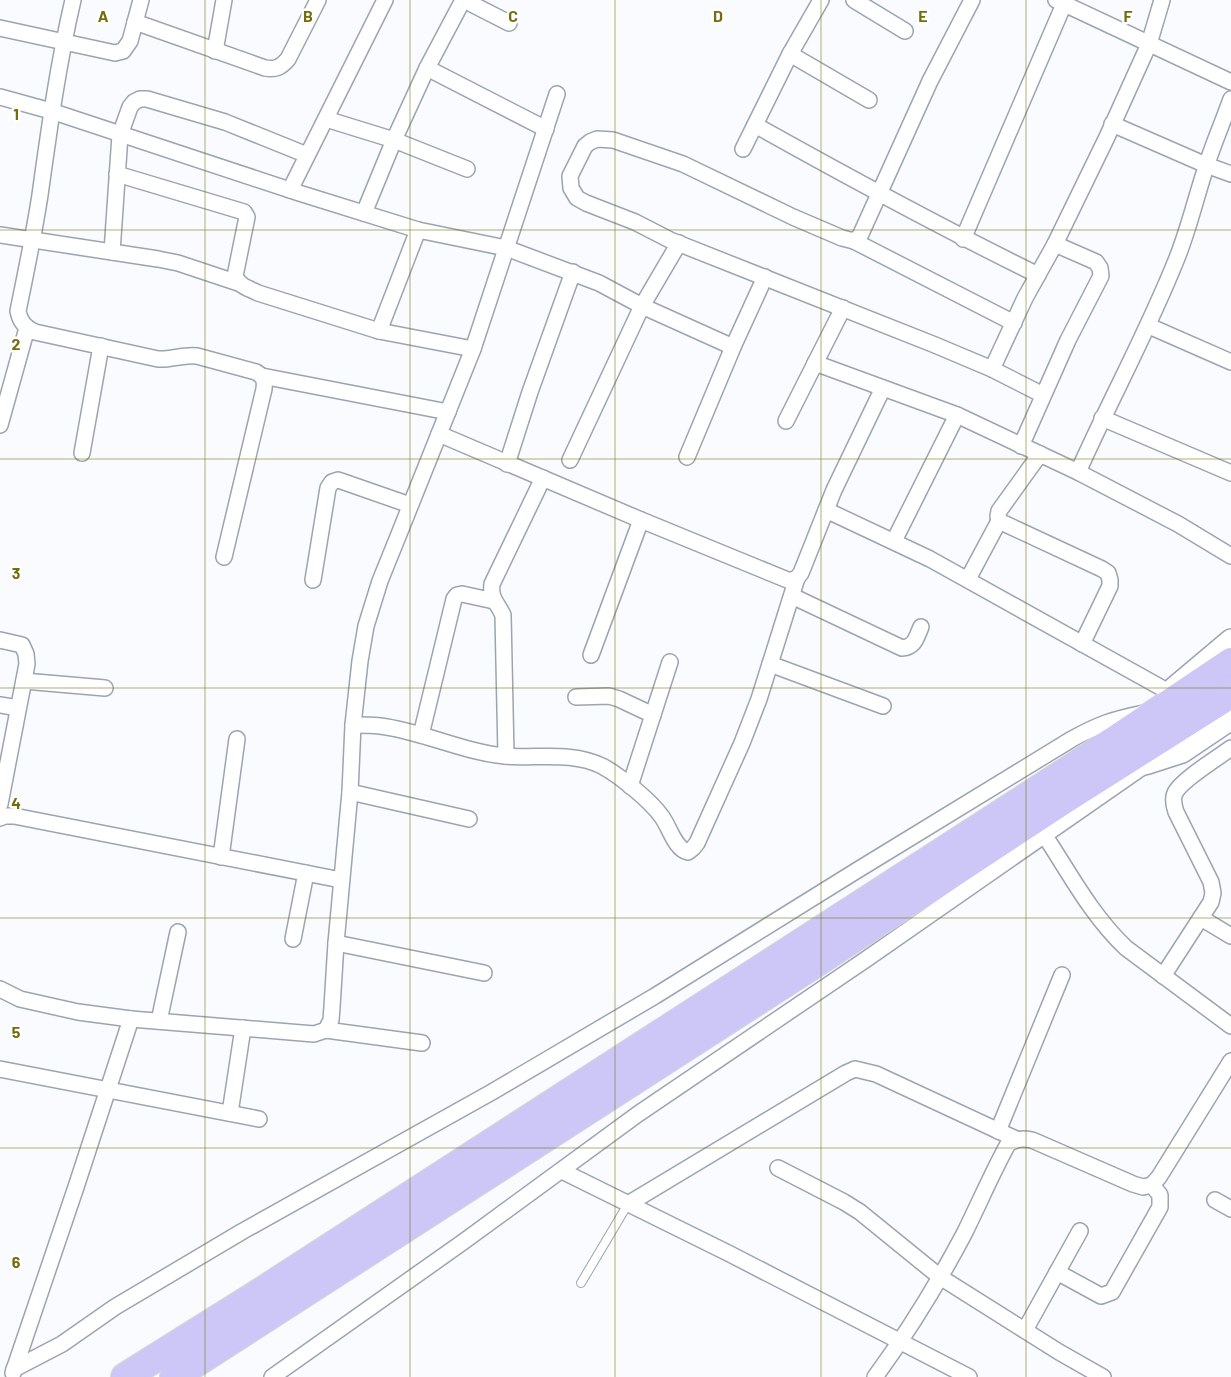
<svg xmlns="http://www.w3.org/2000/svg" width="1231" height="1377" font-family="Barlow,sans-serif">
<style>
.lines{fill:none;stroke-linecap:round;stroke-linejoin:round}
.lane-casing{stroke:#9ba4b2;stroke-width:10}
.street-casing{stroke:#9ba4b2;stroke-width:18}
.secondary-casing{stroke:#9ba4b2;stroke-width:24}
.highway-casing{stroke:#d7d7d9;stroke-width:30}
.lane{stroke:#fff;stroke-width:8}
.street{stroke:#fff;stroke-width:15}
.secondary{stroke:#fff;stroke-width:21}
.highway{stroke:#ccc7f6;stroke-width:28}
.grid{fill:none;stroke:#736d0c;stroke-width:1;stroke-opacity:0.55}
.grid-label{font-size:16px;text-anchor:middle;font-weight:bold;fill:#736d0c;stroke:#fff;stroke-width:5;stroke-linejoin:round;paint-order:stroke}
</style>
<rect width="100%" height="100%" fill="#fafbfe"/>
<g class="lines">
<!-- lane casing -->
<g class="lane-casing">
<polyline id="lane" points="581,1283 628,1204"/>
</g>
<!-- street casing -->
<g class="street-casing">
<g id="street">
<path d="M73,0C58,64 49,130 40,195C34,234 26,272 18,311C20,322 25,327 35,332L158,359C171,360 184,354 197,356L256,372C264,377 265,380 264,389L224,557"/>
<polyline points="464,0 509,23"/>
<polyline points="854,0 905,31"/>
<polyline points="972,0 930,81 860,236 854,241 842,238 793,217 683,164 613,140 597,139 590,142 585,146 570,176 571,188 577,198 586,203 635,222 670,240 935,345 992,369 1043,395"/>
<polyline points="1056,0 1231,82"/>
<path d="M135,22L265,68C276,70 281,67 288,59L318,0"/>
<polyline points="0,28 115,53 123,51 130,41 141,0"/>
<polyline points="215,51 224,0"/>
<polyline points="790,54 869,100"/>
<polyline points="427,68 546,129"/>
<polyline points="0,97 51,111 299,193 418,230 506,248 599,283 642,306 733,347"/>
<polyline points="326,119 394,140 467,169"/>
<polyline points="1112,124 1206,165 1231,174"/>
<path d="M755,125C848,177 942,228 1038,275"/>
<polyline points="743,149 790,54 821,0"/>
<path d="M117,174L244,212L247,217L235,276C239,286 248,288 258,293L379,331L473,349"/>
<polyline points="290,190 385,0"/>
<polyline points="364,213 394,140 427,68 463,0"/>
<polyline points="0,235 158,259 178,263 238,283"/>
<polyline points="963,239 1064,4"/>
<polyline points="854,241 1014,323"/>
<polyline points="112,252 120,135 130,107 134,102 140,99 147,99 225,122 307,155"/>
<polyline points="1149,326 1231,362"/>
<polyline points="379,331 418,230"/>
<polyline points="815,363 957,415 1078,472 1178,524 1231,556"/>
<polyline points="992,369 1025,298 1055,244 1107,137 1149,44 1162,0"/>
<polyline points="262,376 448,412"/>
<polyline points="1102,418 1231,473"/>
<polyline points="786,421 843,308"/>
<polyline points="0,425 27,328"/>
<polyline points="439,434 641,520 790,581 797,578 801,573 834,490 883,388"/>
<polyline points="1021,446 1068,340 1101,276 1100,268 1096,262 1055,244"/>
<polyline points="82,453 101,346"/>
<polyline points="1040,454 999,511 998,516 999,521 1102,569 1108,573 1110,580 1110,586 1082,644"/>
<polyline points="687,457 733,347 765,277"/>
<polyline points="570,460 642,306 679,243"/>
<polyline points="507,464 530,392 573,272"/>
<path d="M1078,472C1110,400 1148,331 1177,258C1189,228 1196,197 1206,167C1213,144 1223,122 1231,99"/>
<polyline points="826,510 930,559 1169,692"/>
<polyline points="894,541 957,415"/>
<polyline points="968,579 999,521"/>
<polyline points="313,580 328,488 332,482 338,480 344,482 410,505"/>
<path d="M792,596L902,648C915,647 916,638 921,627"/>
<polyline points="0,640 22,645 26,654 27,664 0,804"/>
<polyline points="591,655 641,520"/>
<polyline points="770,664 883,706"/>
<polyline points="24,681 105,688"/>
<polyline points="576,697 609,696 619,699 653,715"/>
<polyline points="0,705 18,708"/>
<path d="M353,725C362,725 371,725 380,726C422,731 462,752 505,756C537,759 571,751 602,766C619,775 651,801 662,817C670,828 675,849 688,852L693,848L697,843L742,743L759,699L797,578"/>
<polyline points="421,735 454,599 457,595 462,594 494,601"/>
<path d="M506,756L503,615C497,602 490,599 492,584L543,478"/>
<polyline points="630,786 670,662"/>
<polyline points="350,792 469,819"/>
<polyline points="0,818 5,816 14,816 341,880"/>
<path d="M1045,836C1070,874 1092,916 1126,948L1231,1026"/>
<polyline points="221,857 237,739"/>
<polyline points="1201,918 1231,936"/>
<polyline points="293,939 306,873"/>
<polyline points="336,943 484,973"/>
<path d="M1163,976L1211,902L1213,893L1211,882L1176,812C1174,806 1172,799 1175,793C1181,780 1219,757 1231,748"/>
<polyline points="0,989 20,999 78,1012 131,1019 314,1034 326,1030 331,1020 332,1007 336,943 350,792 353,725 360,661 366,626 380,581 399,534 473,349 557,94"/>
<polyline points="159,1021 178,932"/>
<polyline points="326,1030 422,1043"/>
<polyline points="0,1069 259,1119"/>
<polyline points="230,1113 243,1028"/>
<polyline points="998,1131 1062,975"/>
<polyline points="778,1168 844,1202 860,1212 940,1277 1059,1352 1103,1377"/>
<polyline points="562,1171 728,1253 969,1377"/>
<polyline points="1215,1200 1231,1209"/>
<polyline points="628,1204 846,1073 855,1069 876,1074 1016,1139"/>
<polyline points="1057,1272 1101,1296 1112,1292 1160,1207 1160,1195 1152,1185"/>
<polyline points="1025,1330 1080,1231"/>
<path d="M14,1369L62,1344L115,1307L243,1231L492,1092L655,996L856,871L1072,739C1099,724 1114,719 1144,713"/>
<polyline points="13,1373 76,1187 131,1019"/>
<polyline points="272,1377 463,1242 638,1114 865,960 1141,768"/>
<path d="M875,1377C908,1332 938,1283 964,1234C979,1204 992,1173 1008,1144C1016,1139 1022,1138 1032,1140L1133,1184L1143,1187L1152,1185L1159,1177L1231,1061"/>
</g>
</g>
<!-- secondary casing -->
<g class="secondary-casing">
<g id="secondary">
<polyline points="1174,688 1231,640"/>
<polyline points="1119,770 1148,763 1182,752 1231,719"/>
</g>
</g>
<!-- highway casing -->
<g class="highway-casing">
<g id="highway">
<polyline points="125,1377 256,1295 1118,738 1231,662"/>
<polyline points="174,1377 816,963 1065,799 1231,694"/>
</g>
</g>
<!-- lane -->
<use href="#lane" class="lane"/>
<!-- street -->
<use href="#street" class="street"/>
<!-- secondary -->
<use href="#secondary" class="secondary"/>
<!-- highway -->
<use href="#highway" class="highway"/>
</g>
<!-- grid -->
<path class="grid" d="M205,0V1377M410,0V1377M615,0V1377M821,0V1377M1026,0V1377M0,230H1231M0,459H1231M0,688H1231M0,918H1231M0,1148H1231"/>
<g class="grid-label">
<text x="103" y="22">A</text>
<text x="308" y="22">B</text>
<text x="513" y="22">C</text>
<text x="718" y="22">D</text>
<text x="923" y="22">E</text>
<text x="1128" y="22">F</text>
<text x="16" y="120">1</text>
<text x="16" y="350">2</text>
<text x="16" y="579">3</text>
<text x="16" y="809">4</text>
<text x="16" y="1038">5</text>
<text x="16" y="1268">6</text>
</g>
</svg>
